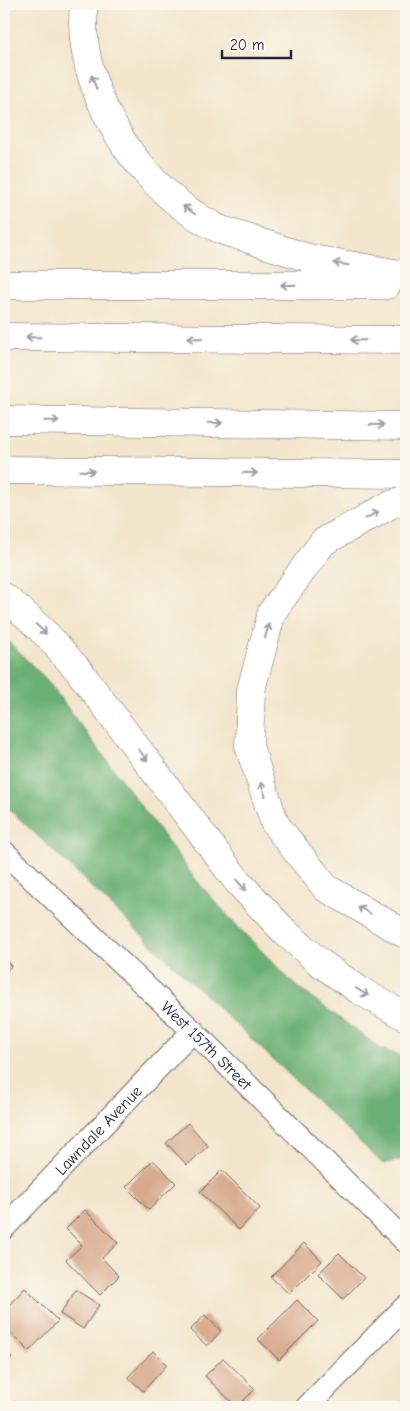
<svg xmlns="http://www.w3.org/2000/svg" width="410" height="1411" font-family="'Comic Neue',sans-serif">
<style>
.forest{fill:#6ab074;stroke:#466958}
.building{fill:#d7a98b}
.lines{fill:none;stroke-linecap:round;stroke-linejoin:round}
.street-casing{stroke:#6b666d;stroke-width:24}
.highway-casing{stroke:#6b666d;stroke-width:29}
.street{stroke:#fff;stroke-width:22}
.highway{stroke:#fff;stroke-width:28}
.oneway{stroke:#9c9ca7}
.labels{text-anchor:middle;stroke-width:4;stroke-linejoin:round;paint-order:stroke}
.street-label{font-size:16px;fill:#22223b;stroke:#fbf7ec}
</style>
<rect width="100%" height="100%" fill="#fbf7ec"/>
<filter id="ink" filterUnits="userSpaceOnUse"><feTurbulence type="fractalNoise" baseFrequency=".02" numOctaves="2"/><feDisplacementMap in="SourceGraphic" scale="10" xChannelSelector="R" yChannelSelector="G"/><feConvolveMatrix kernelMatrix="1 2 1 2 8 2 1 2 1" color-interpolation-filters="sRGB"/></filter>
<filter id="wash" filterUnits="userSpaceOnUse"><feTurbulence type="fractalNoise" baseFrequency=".0096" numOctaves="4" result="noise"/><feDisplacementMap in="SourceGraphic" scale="20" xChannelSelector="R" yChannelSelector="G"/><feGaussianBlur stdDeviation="1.12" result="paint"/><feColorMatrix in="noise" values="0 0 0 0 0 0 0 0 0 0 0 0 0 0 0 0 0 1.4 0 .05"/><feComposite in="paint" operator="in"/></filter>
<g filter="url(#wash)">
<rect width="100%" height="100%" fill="#f2e5cb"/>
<!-- forest -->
<polygon class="forest" points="4,637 46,679 196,880 235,924 295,985 381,1049 406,1058 406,1158 383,1164 4,804"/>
<g id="blocks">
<!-- building -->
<g class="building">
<polygon points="4,959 11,966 4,974"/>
<polygon points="188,1123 208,1146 187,1165 166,1143"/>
<polygon points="153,1160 176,1183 149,1210 126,1187"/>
<polygon points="222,1170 260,1208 239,1230 200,1192"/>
<polygon points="85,1210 118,1243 102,1258 119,1276 100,1295 66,1260 82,1245 66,1229"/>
<polygon points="304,1243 322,1261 289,1294 271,1277"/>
<polygon points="339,1253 364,1278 343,1299 318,1274"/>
<polygon points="25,1288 58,1321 29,1351 4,1326 4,1310"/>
<polygon points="76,1290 99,1305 83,1329 60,1314"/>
<polygon points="297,1300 318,1321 279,1360 258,1339"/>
<polygon points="205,1315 221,1331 207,1346 190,1330"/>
<polygon points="4,1349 12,1357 4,1366"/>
<polygon points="153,1351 167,1365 143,1391 128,1377"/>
<polygon points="223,1358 255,1389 237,1407 205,1376"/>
<polygon points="403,1400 406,1403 406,1407 395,1407"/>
</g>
</g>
</g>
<g filter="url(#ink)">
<use href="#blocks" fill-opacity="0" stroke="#6b666d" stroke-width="1"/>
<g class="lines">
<!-- street casing -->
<g class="street-casing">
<g id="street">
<path id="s1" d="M4,852L193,1031L406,1242"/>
<path id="s2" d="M4,1228L193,1031"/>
<polyline points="307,1407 406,1306"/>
</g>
</g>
<!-- highway casing -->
<g class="highway-casing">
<g id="highway">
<path d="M84,4C80,41 90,80 107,114C130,162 170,205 219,229C231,234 246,237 258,242C275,247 292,253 309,258C320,261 332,262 343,264C364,268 385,271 406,275"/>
<polyline points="4,285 387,285"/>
<polyline points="4,337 406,340"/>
<polyline points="4,420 406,426"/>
<polyline points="4,470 406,474"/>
<polyline points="406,500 390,505 323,542 272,612 251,690 249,746 275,824 326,888 403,933 406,934"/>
<polyline points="4,597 19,609 48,636 79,671 238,882 285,932 319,962 359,990 406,1017"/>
</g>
</g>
<!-- street -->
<use href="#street" class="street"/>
<!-- highway -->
<use href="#highway" class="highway"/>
</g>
<!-- one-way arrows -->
<defs><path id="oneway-shaft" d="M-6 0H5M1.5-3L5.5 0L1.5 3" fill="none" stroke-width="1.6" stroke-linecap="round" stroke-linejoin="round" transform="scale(1.25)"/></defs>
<g class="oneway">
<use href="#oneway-shaft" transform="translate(94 82) rotate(-110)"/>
<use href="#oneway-shaft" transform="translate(189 210) rotate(-145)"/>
<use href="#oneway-shaft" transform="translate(341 264) rotate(-170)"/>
<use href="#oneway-shaft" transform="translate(288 285) rotate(180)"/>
<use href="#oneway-shaft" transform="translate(33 337) rotate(-179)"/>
<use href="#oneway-shaft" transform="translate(195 338) rotate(-179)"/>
<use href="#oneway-shaft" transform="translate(358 340) rotate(-179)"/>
<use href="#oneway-shaft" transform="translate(52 421) rotate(1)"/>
<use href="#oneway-shaft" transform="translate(215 423) rotate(1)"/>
<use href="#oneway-shaft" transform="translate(377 425) rotate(1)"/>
<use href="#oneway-shaft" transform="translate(87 471) rotate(1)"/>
<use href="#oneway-shaft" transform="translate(250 473) rotate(1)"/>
<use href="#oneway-shaft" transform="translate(372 515) rotate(-29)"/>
<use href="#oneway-shaft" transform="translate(41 629) rotate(43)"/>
<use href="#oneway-shaft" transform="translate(267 631) rotate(-75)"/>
<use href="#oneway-shaft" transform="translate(143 755) rotate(53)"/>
<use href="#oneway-shaft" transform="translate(263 789) rotate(-109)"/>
<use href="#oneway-shaft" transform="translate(241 885) rotate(48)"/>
<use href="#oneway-shaft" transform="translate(364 910) rotate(-150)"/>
<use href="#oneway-shaft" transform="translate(362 992) rotate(32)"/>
</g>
</g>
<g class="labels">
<!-- street labels -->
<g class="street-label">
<text dy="6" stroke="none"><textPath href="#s1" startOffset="280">West 157th Street</textPath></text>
<text dy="6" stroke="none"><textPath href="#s2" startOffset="136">Lawndale Avenue</textPath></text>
</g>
</g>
<!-- margin -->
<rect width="410" height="1411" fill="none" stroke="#fbf7ec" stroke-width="20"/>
<!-- scale -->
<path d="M222 50v8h69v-8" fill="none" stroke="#22223b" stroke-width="2.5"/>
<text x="230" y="50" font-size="15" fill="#22223b" stroke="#fbf7ec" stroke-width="4" paint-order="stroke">20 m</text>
</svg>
